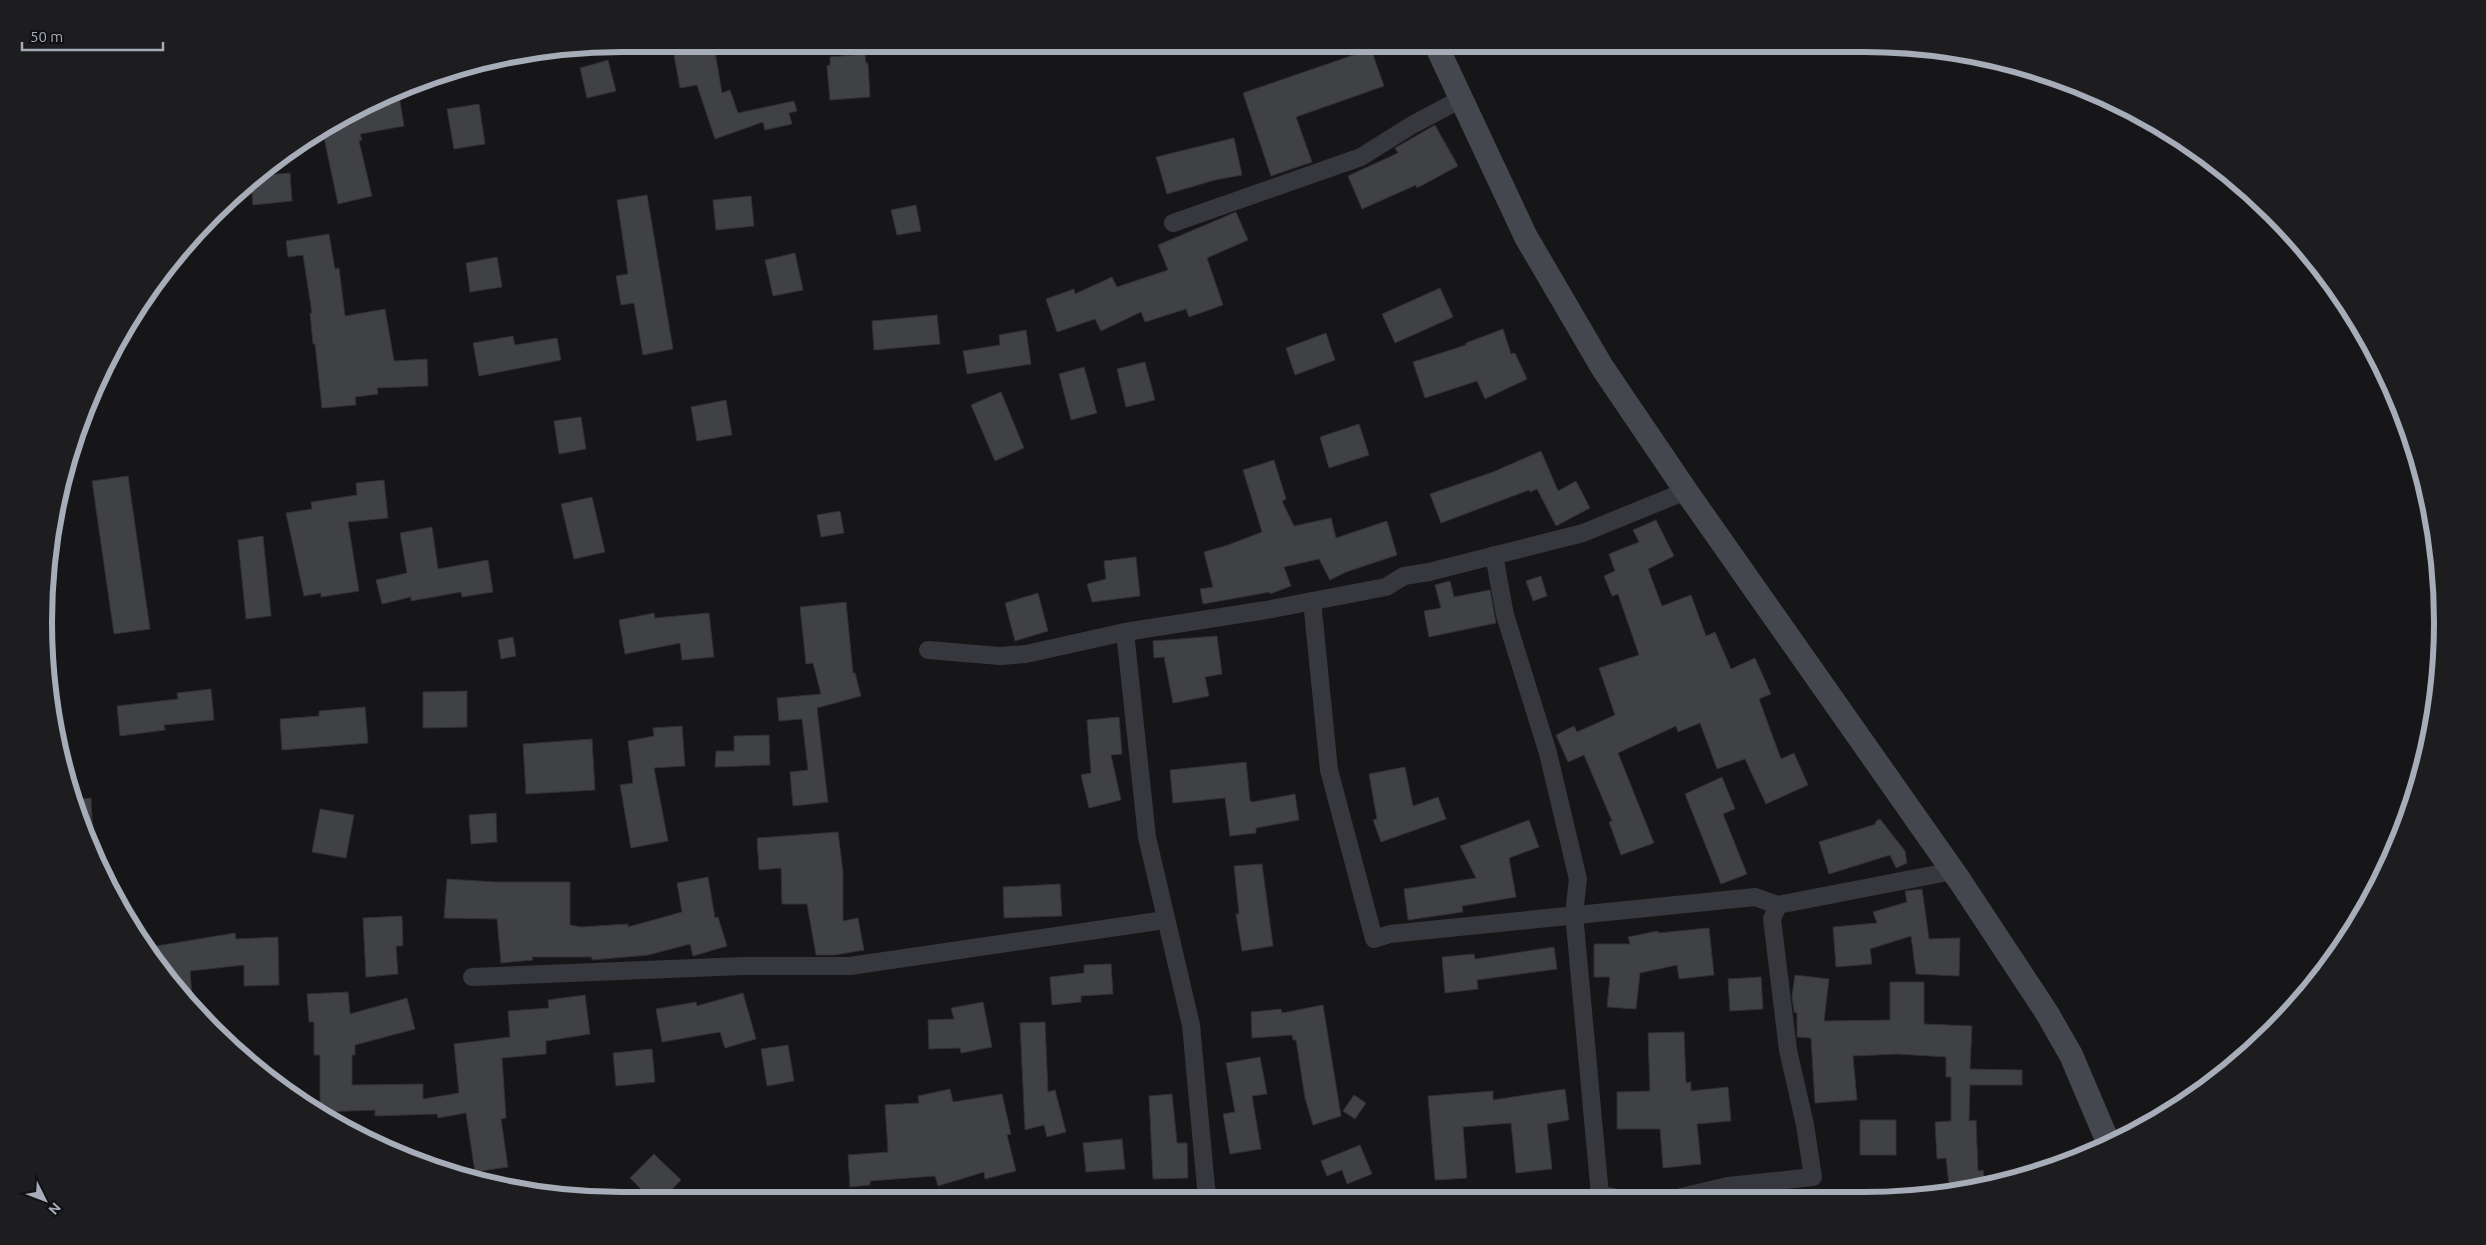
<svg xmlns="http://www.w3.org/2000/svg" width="2486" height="1245" font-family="Ubuntu,sans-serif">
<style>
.building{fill:#404145;stroke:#303035}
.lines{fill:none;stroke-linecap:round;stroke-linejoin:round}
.minor{stroke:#37383e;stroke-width:18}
.secondary{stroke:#44474e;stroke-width:24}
.rim{fill:none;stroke:#a7acb9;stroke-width:6}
</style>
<rect width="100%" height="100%" fill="#161618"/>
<!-- building -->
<g class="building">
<polygon points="672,44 707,44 710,53 715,52 722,93 730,90 738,113 794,101 797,111 789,113 792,124 765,130 763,122 715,139 697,85 680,88"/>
<polygon points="1371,49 1384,86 1296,117 1312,162 1271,176 1243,93"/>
<polygon points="865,54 866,63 868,63 870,97 830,100 827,66 830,65 830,57"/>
<polygon points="608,60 616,91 587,98 580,68"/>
<polygon points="399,95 404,126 360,134 362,140 359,141 372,196 338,204 322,128 385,98"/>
<polygon points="479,104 485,144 454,149 447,109"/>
<polygon points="1435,125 1458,166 1417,188 1416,185 1362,209 1348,176 1398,153 1395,148"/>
<polygon points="1234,138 1242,175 1215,180 1167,194 1156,157"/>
<polygon points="290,173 292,201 253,205 251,182 256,176"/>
<polygon points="647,195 673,349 643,355 634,303 621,305 616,276 628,274 617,200"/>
<polygon points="751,196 754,226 716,230 713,200"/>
<polygon points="916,205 921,231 897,235 891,210"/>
<polygon points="1236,212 1248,240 1207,258 1223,305 1189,317 1186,309 1145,322 1141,312 1101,331 1095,319 1057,332 1046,299 1074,289 1075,294 1112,277 1117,287 1168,270 1158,245"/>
<polygon points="329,234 335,269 339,268 345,316 385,309 394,361 427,359 428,386 377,388 378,394 355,397 356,405 322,408 315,344 313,344 310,313 312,313 303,255 288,257 286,241"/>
<polygon points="795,253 803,290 773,296 765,260"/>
<polygon points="497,257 502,287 470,292 466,263"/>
<polygon points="1440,288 1453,317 1395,343 1382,314"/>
<polygon points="937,315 940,344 874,350 872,321"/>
<polygon points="1503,329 1511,354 1515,353 1527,379 1485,399 1477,381 1425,398 1413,362 1466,345 1466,343"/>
<polygon points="1026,330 1031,364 967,374 963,351 1000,345 999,335"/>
<polygon points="1326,333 1335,360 1295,375 1286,348"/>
<polygon points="513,336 515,345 557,338 561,360 479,376 473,343"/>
<polygon points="1145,362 1155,400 1126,407 1117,369"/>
<polygon points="1084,367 1097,413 1071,420 1059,374"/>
<polygon points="1001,392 1024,448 995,461 971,405"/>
<polygon points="726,400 732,435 697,441 691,407"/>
<polygon points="581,417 586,449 559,454 554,421"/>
<polygon points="1359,424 1369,455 1329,468 1320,437"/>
<polygon points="1541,451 1558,491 1576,481 1590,508 1556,526 1537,489 1530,492 1529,490 1441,523 1430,494 1493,472"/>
<polygon points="1274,460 1286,499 1282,501 1294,526 1331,518 1336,538 1387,521 1397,555 1346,572 1330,580 1319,559 1284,567 1291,586 1270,594 1270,592 1203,604 1200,589 1213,587 1204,552 1228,545 1262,532 1243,470"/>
<polygon points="128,476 150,629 114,634 92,481"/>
<polygon points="384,480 388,518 348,522 359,591 321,597 321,593 304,596 286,513 312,509 311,502 357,495 356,483"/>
<polygon points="592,497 605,552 574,559 561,504"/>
<polygon points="840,511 844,533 821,537 817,515"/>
<polygon points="1656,520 1674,556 1648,569 1662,606 1691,595 1706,636 1715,632 1731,669 1755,658 1771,694 1759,699 1781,759 1794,753 1808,785 1766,804 1745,759 1717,769 1700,723 1678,732 1676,726 1618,753 1654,843 1621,855 1609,822 1612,821 1584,755 1568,762 1556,735 1574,726 1577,732 1615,715 1599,668 1639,655 1618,594 1612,596 1604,576 1615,571 1609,554 1639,542 1633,530"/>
<polygon points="432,527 438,569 488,560 493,592 462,597 461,592 411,601 411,597 382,604 376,580 407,573 400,533"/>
<polygon points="263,536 271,616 246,619 238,540"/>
<polygon points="1136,557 1140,596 1092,602 1087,584 1106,579 1104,561"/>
<polygon points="1541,576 1547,596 1533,601 1526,581"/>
<polygon points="1450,581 1454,597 1490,590 1496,623 1429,637 1424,611 1441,608 1435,585"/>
<polygon points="1038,593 1048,631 1015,641 1005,603"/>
<polygon points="846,602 853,673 855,673 861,696 817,708 828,802 793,806 790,772 808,770 802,719 779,721 777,698 821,694 813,663 806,664 800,607"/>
<polygon points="654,613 655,618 709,613 714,657 682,660 680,643 625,654 619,620"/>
<polygon points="1217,636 1222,674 1205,677 1209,696 1173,703 1164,657 1154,658 1153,641"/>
<polygon points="513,637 516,656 501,659 498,640"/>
<polygon points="211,689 214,720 164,725 165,730 120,736 117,706 178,699 177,693"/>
<polygon points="467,691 467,727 423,728 423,692"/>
<polygon points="365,707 368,743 282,750 280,719 319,716 319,711"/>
<polygon points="1119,717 1122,754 1111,755 1121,800 1089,808 1081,775 1091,773 1087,720"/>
<polygon points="682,726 685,766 654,768 668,841 631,848 620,785 633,783 628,741 654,736 653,728"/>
<polygon points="769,735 770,765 715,767 716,751 734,751 734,736"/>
<polygon points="592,739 595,790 526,794 523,744"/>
<polygon points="1246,762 1250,800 1252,802 1295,794 1299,820 1256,828 1256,833 1230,836 1225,798 1173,803 1170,770"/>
<polygon points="1405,767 1413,806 1438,797 1446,819 1381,842 1373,820 1377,819 1369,774"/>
<polygon points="1722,777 1735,809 1723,814 1747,874 1721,884 1685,794"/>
<polygon points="91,798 93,841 90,842 74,800"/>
<polygon points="320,809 354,815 346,858 312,852"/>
<polygon points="496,813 497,842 471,844 469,815"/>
<polygon points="1880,819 1905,851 1907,863 1896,868 1890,855 1829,874 1819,842 1876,824 1875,822"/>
<polygon points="1529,820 1539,847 1509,858 1516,897 1462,906 1463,912 1408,920 1404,889 1476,878 1460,846"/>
<polygon points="838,832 843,872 843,921 858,918 864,950 835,955 816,955 807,904 782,904 781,868 759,870 757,838"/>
<polygon points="1262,864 1273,946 1242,951 1236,914 1239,914 1234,866"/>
<polygon points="708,877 715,918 718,917 727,946 693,956 690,944 648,955 592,960 592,957 532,957 533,960 501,963 497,919 444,918 447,879 497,882 570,882 570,925 581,927 628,924 628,927 682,912 677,883"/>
<polygon points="1060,884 1062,916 1004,918 1003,887"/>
<polygon points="1922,889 1929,939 1960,938 1959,976 1916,974 1911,936 1870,949 1872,964 1836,967 1833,927 1877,923 1873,912 1907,902 1905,891"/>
<polygon points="402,916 403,946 396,946 398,974 366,977 363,918"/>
<polygon points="1709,928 1714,975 1679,979 1677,965 1640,973 1636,1009 1607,1007 1610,977 1594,977 1594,944 1630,944 1628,937 1658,931 1658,933"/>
<polygon points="235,933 236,939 278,937 279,985 244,986 244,965 190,971 193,1007 144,948"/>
<polygon points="1554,947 1557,969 1477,980 1478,989 1445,993 1442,957 1474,954 1475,959"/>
<polygon points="1111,964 1113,994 1081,996 1081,1002 1052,1005 1050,977 1084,973 1084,965"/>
<polygon points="1795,975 1829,979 1824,1021 1890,1020 1890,982 1924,982 1924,1024 1972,1026 1970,1069 2022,1070 2022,1085 1970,1085 1969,1121 1976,1120 1978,1171 1983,1170 1985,1186 1950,1194 1946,1158 1937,1159 1935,1122 1951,1121 1951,1077 1946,1077 1946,1057 1898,1054 1853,1056 1857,1100 1815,1103 1811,1038 1797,1037 1797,1013 1794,1012 1792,996"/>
<polygon points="1761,977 1763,1009 1730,1011 1728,979"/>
<polygon points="348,992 350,1014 407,998 415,1029 355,1045 355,1055 352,1055 352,1085 423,1084 423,1099 459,1093 454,1044 510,1037 508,1011 549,1008 548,1000 585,995 590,1034 546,1041 546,1054 502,1058 506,1118 501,1119 508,1167 475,1172 466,1113 438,1118 437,1114 375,1116 375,1110 320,1112 320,1055 314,1055 314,1022 309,1022 307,994"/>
<polygon points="743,993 756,1039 725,1048 720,1032 662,1042 656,1009 696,1002 697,1006"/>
<polygon points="983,1002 992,1047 961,1053 960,1048 929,1049 928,1020 954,1019 951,1008"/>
<polygon points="1323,1005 1341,1116 1313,1125 1305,1098 1296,1040 1293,1040 1292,1035 1252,1038 1251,1012 1281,1009 1282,1013"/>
<polygon points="1045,1022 1048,1092 1055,1090 1066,1132 1047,1137 1044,1125 1025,1130 1020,1023"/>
<polygon points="1684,1032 1686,1083 1691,1082 1691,1091 1728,1087 1731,1121 1697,1124 1701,1164 1663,1168 1660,1129 1617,1129 1617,1092 1650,1091 1648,1033"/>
<polygon points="788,1045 794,1081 767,1086 761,1049"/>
<polygon points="652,1049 655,1082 616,1086 613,1053"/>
<polygon points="1260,1057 1267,1094 1252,1096 1261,1149 1230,1154 1223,1114 1235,1112 1226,1063"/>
<polygon points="950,1089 953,1102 1002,1094 1011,1134 1007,1135 1016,1171 985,1179 984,1172 938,1186 935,1176 870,1181 870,1185 850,1187 848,1155 888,1152 885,1105 919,1103 918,1096"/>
<polygon points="1565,1089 1569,1120 1547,1124 1552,1169 1516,1173 1511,1123 1463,1127 1467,1178 1435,1180 1428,1096 1493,1091 1493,1100"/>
<polygon points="1172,1094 1177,1143 1187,1143 1188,1178 1153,1179 1149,1096"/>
<polygon points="1354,1095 1366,1103 1355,1119 1343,1111"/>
<rect x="1860" y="1120" width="36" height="35"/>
<polygon points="1122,1139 1125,1169 1086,1172 1083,1143"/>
<polygon points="1360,1145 1372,1174 1347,1184 1342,1170 1327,1176 1321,1161"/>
<polygon points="654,1154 681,1180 662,1200 652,1200 630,1178"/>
</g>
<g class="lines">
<!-- minor -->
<g class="minor">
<polyline points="1173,223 1361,157 1412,125 1461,99"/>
<polyline points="1494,555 1505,615 1548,753 1578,879 1574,914 1600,1195 1613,1197"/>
<polyline points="1312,601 1329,770 1374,939 1390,934 1755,897 1778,905"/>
<polyline points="1125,632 1147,837 1191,1025 1207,1198"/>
<polyline points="928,650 1000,656 1026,654 1125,632 1266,610 1386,587 1404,576 1429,572 1583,533 1686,491"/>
<polyline points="472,977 743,966 850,966 1165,920"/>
<polyline points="1681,1197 1728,1186 1813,1177 1805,1125 1788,1050 1772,919 1778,905 1953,871"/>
</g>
<!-- secondary -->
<polyline class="secondary" points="1436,45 1526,237 1602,367 1686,491 1960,881 2047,1013 2071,1055 2108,1142"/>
</g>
<!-- crop -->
<path d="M0 0H2486V1245H0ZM622 52H1864A570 570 0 0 1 2434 622V622A570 570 0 0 1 1864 1192H622A570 570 0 0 1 52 622V622A570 570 0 0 1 622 52Z" fill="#1d1d20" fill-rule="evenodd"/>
<path class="rim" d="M622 52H1864A570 570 0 0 1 2434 622V622A570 570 0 0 1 1864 1192H622A570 570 0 0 1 52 622V622A570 570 0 0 1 622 52Z"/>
<!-- north arrow -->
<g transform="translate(45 1200) rotate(132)" stroke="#111113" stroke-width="4" paint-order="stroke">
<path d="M0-4L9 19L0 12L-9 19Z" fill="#a7acb9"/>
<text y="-8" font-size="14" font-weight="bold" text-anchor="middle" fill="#a7acb9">N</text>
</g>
<!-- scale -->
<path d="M22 42v8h141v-8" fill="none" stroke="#a7acb9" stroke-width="2.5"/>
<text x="30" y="42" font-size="15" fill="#a7acb9" stroke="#111113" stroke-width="4" paint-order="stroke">50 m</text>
</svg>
